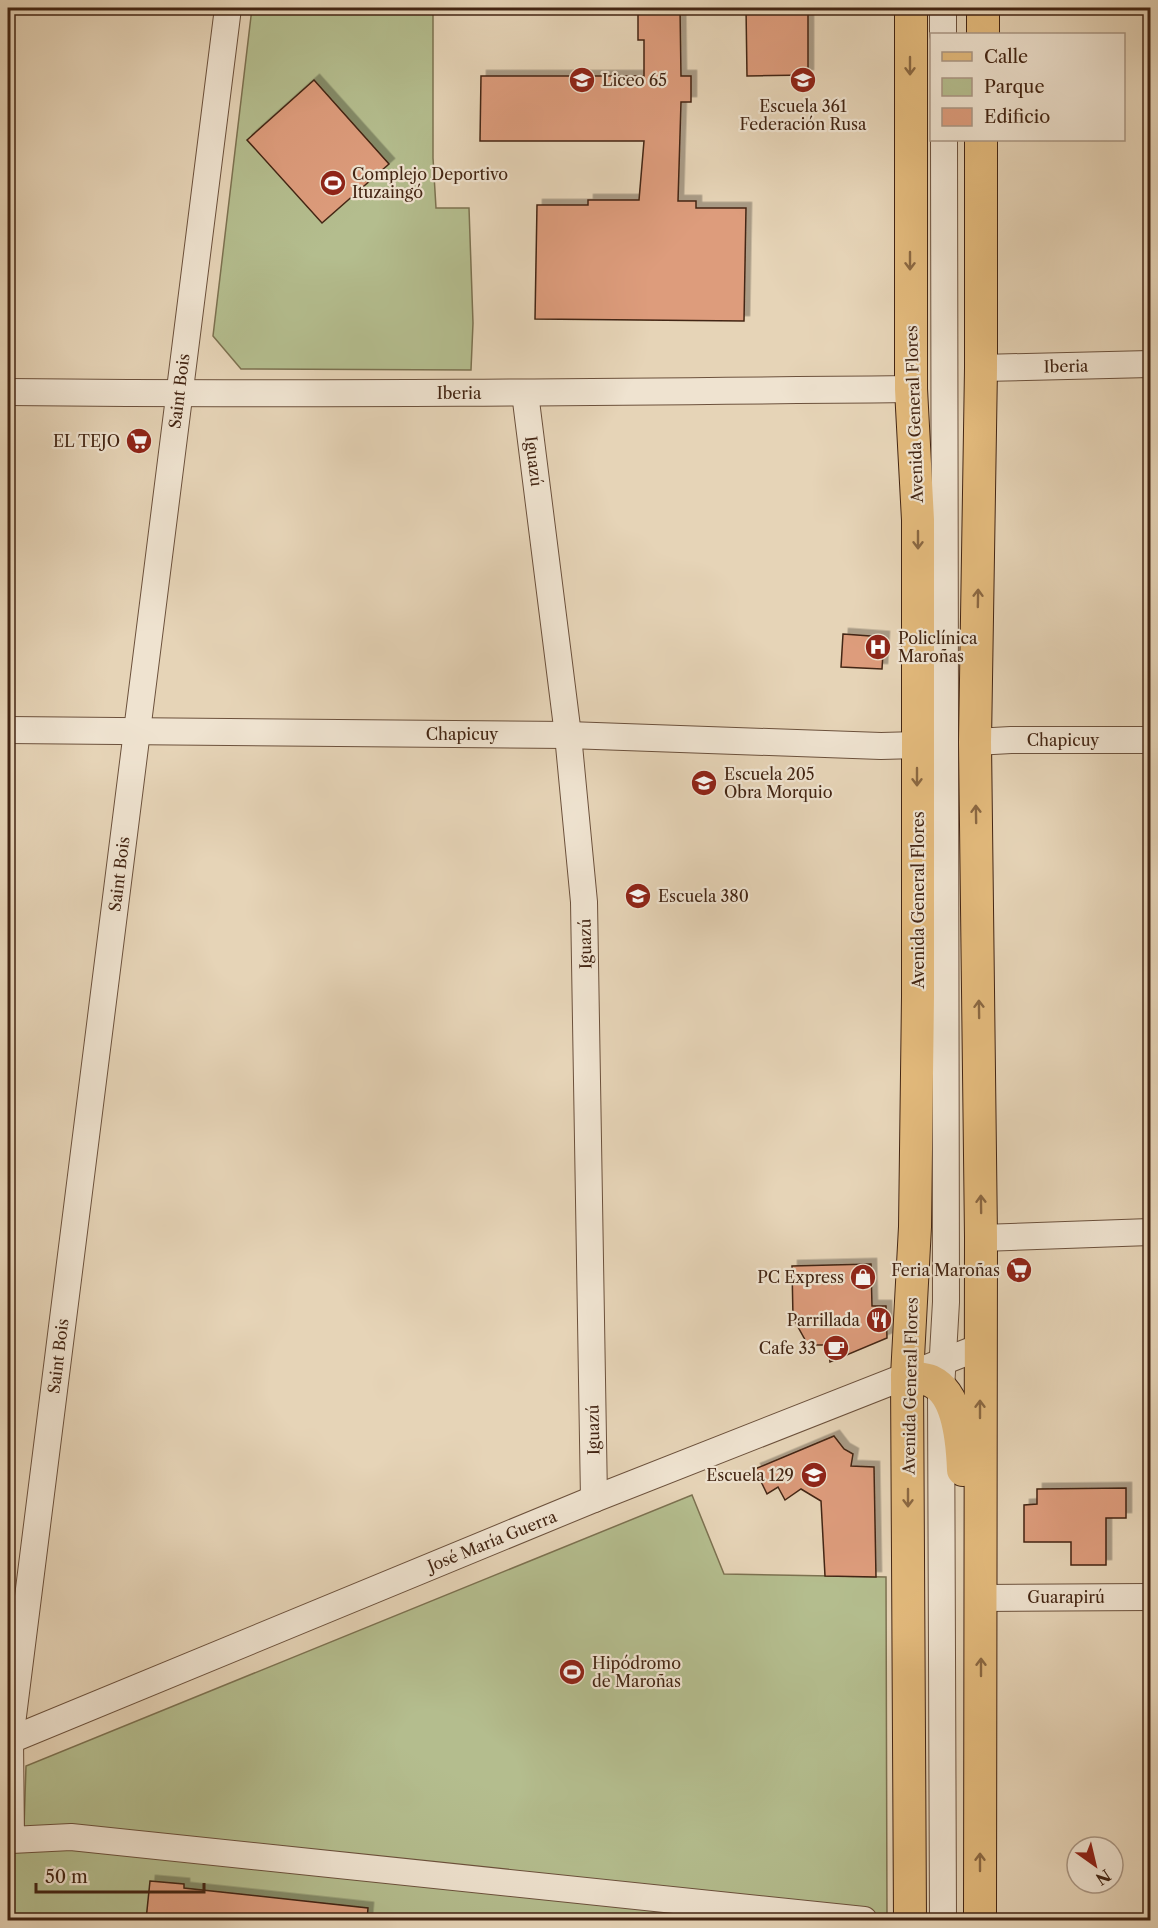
<svg xmlns="http://www.w3.org/2000/svg" width="1158" height="1928" font-family="'Libre Caslon Text',serif">
<style>
.green{fill:#b4bd8e;stroke:#7c7150;stroke-width:1.5}
.building{fill:#dd9c7c;stroke:#432513;stroke-width:1.5;filter:url(#shadow)}
.lines{fill:none;stroke-linecap:round;stroke-linejoin:round}
.minor-casing{stroke:#6c513c;stroke-width:28}
.major-casing{stroke:#432513;stroke-width:34}
.minor{stroke:#efe3d0;stroke-width:26}
.major{stroke:#e3ba7c;stroke-width:32}
.oneway{stroke:#8b6842}
.labels{text-anchor:middle;stroke-width:4.5;stroke-linejoin:round;paint-order:stroke}
.poi-label{font-size:16px;fill:#432513;stroke:#efe3d0;text-anchor:start}
.street-label{font-size:16px;fill:#432513;stroke:#efe3d0}
</style>
<defs>
<filter id="shadow"><feDropShadow dx="5.5" dy="-5.5" stdDeviation="0" flood-color="#0004"/></filter>
</defs>
<rect width="100%" height="100%" fill="#e6d4b7"/>
<filter id="stains"><feTurbulence type="fractalNoise" baseFrequency=".00333" numOctaves="4"/><feColorMatrix values="0 0 0 0 .2 0 0 0 0 .09 0 0 0 0 .02 0 0 0 .5 -.17"/></filter>
<radialGradient id="worn" r=".72"><stop offset=".6" stop-color="#630" stop-opacity="0"/><stop offset="1" stop-color="#630" stop-opacity=".3"/></radialGradient>
<!-- green -->
<g class="green">
<polygon points="252,8 433,8 433,158 436,208 469,208 473,323 471,370 241,369 213,336"/>
<polygon points="692,1495 724,1574 886,1577 887,1920 8,1920 8,1826 24,1827 26,1766"/>
</g>
<!-- building -->
<g class="building">
<polygon points="638,8 680,8 681,76 691,76 691,102 681,102 678,201 696,201 696,208 746,208 744,321 535,319 537,205 588,205 588,200 639,200 644,141 480,141 481,76 644,76 644,40 638,40"/>
<polygon points="746,8 808,8 808,75 747,76"/>
<polygon points="314,80 389,164 322,223 247,140"/>
<polygon points="843,634 884,637 882,669 841,667"/>
<polygon points="871,1264 872,1306 886,1306 887,1338 830,1362 828,1345 808,1345 793,1318 792,1266"/>
<polygon points="834,1436 844,1449 853,1454 851,1466 874,1467 876,1577 825,1576 821,1501 801,1489 785,1500 778,1487 767,1494 755,1469"/>
<polygon points="1126,1488 1126,1518 1106,1518 1106,1565 1071,1565 1071,1542 1024,1542 1024,1505 1037,1504 1037,1489"/>
<polygon points="150,1881 184,1884 184,1888 368,1908 367,1920 146,1920"/>
</g>
<g class="lines">
<!-- minor casing -->
<g class="minor-casing">
<g id="minor">
<polyline points="228,8 10,1740 11,1840 71,1837 864,1920"/>
<polyline points="943,8 943,34"/>
<polyline points="981,368 1150,364"/>
<path d="M8,392C309,395 610,392 911,389"/>
<polyline points="525,393 568,735 584,902 594,1499"/>
<polyline points="8,730 568,735 881,746 917,745"/>
<polyline points="975,742 1011,740 1150,740"/>
<polyline points="981,1238 1150,1232"/>
<polyline points="981,1598 1150,1597"/>
<polyline points="8,1741 594,1499 980,1347"/>
<polyline points="943,1920 941,1389 946,1302 944,140"/>
</g>
</g>
<!-- major casing -->
<g class="major-casing">
<g id="major">
<polyline points="983,34 983,8"/>
<path d="M907,1376C914,1378 924,1378 931,1381C959,1394 962,1444 963,1470"/>
<polyline points="910,1920 907,1376 915,1227 918,997 918,520 911,389 911,8"/>
<polyline points="980,1920 981,1238 975,742 981,368 981,140"/>
</g>
</g>
<!-- minor -->
<use href="#minor" class="minor"/>
<!-- major -->
<use href="#major" class="major"/>
</g>
<!-- one-way arrows -->
<defs><path id="oneway-shaft" d="M-6 0H5M1.5-3L5.5 0L1.5 3" fill="none" stroke-width="1.6" stroke-linecap="round" stroke-linejoin="round" transform="scale(1.5)"/></defs>
<g class="oneway">
<use href="#oneway-shaft" transform="translate(910 66) rotate(90)"/>
<use href="#oneway-shaft" transform="translate(910 261) rotate(90)"/>
<use href="#oneway-shaft" transform="translate(918 540) rotate(90)"/>
<use href="#oneway-shaft" transform="translate(978 598) rotate(-89)"/>
<use href="#oneway-shaft" transform="translate(917 777) rotate(90)"/>
<use href="#oneway-shaft" transform="translate(976 814) rotate(-91)"/>
<use href="#oneway-shaft" transform="translate(979 1009) rotate(-91)"/>
<use href="#oneway-shaft" transform="translate(981 1204) rotate(-91)"/>
<use href="#oneway-shaft" transform="translate(980 1409) rotate(-90)"/>
<use href="#oneway-shaft" transform="translate(908 1498) rotate(90)"/>
<use href="#oneway-shaft" transform="translate(981 1667) rotate(-90)"/>
<use href="#oneway-shaft" transform="translate(980 1862) rotate(-90)"/>
</g>
<!-- icons -->
<defs>
<g id="school-disc" transform="scale(1.35)"><circle r="9.5" fill="#8f2418" stroke="#efe3d0"/><path d="M0-5L7-2L0 1L-7-2ZM-4 1L0 2.5L4 1V4Q0 6-4 4Z" fill="#fff"/></g>
<g id="stadium-disc" transform="scale(1.35)"><circle r="9.5" fill="#8f2418" stroke="#efe3d0"/><path d="M0-5a6.5 5 0 1 0 0 10a6.5 5 0 1 0 0-10ZM-3.5-1.8h7v3.6h-7Z" fill="#fff"/></g>
<g id="supermarket-disc" transform="scale(1.35)"><circle r="9.5" fill="#8f2418" stroke="#efe3d0"/><path d="M-6-5.5h2.5l.6 2H6L4.5 2H-2.5L-4.4-4H-6ZM-1.5 3.2a1.3 1.3 0 1 0 .1 0ZM3 3.2a1.3 1.3 0 1 0 .1 0Z" fill="#fff"/></g>
<g id="hospital-disc" transform="scale(1.35)"><circle r="9.5" fill="#8f2418" stroke="#efe3d0"/><path d="M-5-5h3v3.5h4V-5h3V5h-3V1.5h-4V5h-3Z" fill="#fff"/></g>
<g id="shop-disc" transform="scale(1.35)"><circle r="9.5" fill="#8f2418" stroke="#efe3d0"/><path d="M-5-2.5h2.3a2.7 3.5 0 0 1 5.4 0H5L5.5 6h-11ZM-1.5-2.5h3a1.5 2.3 0 0 0-3 0Z" fill="#fff"/></g>
<g id="restaurant-disc" transform="scale(1.35)"><circle r="9.5" fill="#8f2418" stroke="#efe3d0"/><path d="M-5-6h1v4h1v-4h1v4h1v-4h1v5L-1.5 .5V6h-2V.5L-5-1ZM5-6V6H3V1.5H1.5Q1.5-4 5-6Z" fill="#fff"/></g>
<g id="cafe-disc" transform="scale(1.35)"><circle r="9.5" fill="#8f2418" stroke="#efe3d0"/><path d="M-5.5-4.5H6V0H3Q3 3.5 0 3.5H-2.5Q-5.5 3.5-5.5 0ZM3-3.2v2h1.7v-2ZM-6 4.5H4V6H-6Z" fill="#fff"/></g>
</defs>
<g fill-rule="evenodd">
<use href="#school-disc" x="582" y="80"/>
<use href="#school-disc" x="803" y="80"/>
<use href="#stadium-disc" x="333" y="183"/>
<use href="#supermarket-disc" x="139" y="441"/>
<use href="#hospital-disc" x="878" y="647"/>
<use href="#school-disc" x="704" y="783"/>
<use href="#school-disc" x="638" y="896"/>
<use href="#supermarket-disc" x="1019" y="1270"/>
<use href="#shop-disc" x="863" y="1277"/>
<use href="#restaurant-disc" x="879" y="1320"/>
<use href="#cafe-disc" x="836" y="1348"/>
<use href="#school-disc" x="814" y="1475"/>
<use href="#stadium-disc" x="572" y="1672"/>
</g>
<g class="labels">
<!-- poi labels -->
<g class="poi-label">
<text x="602" y="86">Liceo 65</text>
<text x="803" y="112" text-anchor="middle">Escuela 361<tspan x="803" dy="18">Federación Rusa</tspan></text>
<text x="352" y="180">Complejo Deportivo<tspan x="352" dy="18">Ituzaingó</tspan></text>
<text x="120" y="447" text-anchor="end">EL TEJO</text>
<text x="898" y="644">Policlínica<tspan x="898" dy="18">Maroñas</tspan></text>
<text x="724" y="780">Escuela 205<tspan x="724" dy="18">Obra Morquio</tspan></text>
<text x="658" y="902">Escuela 380</text>
<text x="1000" y="1276" text-anchor="end">Feria Maroñas</text>
<text x="844" y="1283" text-anchor="end">PC Express</text>
<text x="860" y="1326" text-anchor="end">Parrillada</text>
<text x="816" y="1354" text-anchor="end">Cafe 33</text>
<text x="794" y="1481" text-anchor="end">Escuela 129</text>
<text x="592" y="1669">Hipódromo<tspan x="592" dy="18">de Maroñas</tspan></text>
</g>
<!-- street labels -->
<g class="street-label">
<text transform="translate(1066 366) rotate(-1)" y="6">Iberia</text>
<text transform="translate(179 391) rotate(-83)" y="6">Saint Bois</text>
<text x="459" y="399">Iberia</text>
<text transform="translate(914 414) rotate(-92)" y="6">Avenida General Flores</text>
<text transform="translate(534 461) rotate(83)" y="6">Iguazú</text>
<text x="462" y="740">Chapicuy</text>
<text x="1063" y="746">Chapicuy</text>
<text transform="translate(119 874) rotate(-83)" y="6">Saint Bois</text>
<text transform="translate(918 900) rotate(-90)" y="6">Avenida General Flores</text>
<text transform="translate(585 944) rotate(-91)" y="6">Iguazú</text>
<text transform="translate(58 1356) rotate(-83)" y="6">Saint Bois</text>
<text transform="translate(910 1386) rotate(-89)" y="6">Avenida General Flores</text>
<text transform="translate(593 1430) rotate(-91)" y="6">Iguazú</text>
<text transform="translate(492 1541) rotate(-22)" y="6">José María Guerra</text>
<text x="1066" y="1603">Guarapirú</text>
</g>
</g>
<!-- margin -->
<rect width="1158" height="1928" fill="none" stroke="#e6d4b7" stroke-width="30"/>
<rect x="9" y="9" width="1140" height="1910" fill="none" stroke="#432513" stroke-width="3"/>
<rect x="15" y="15" width="1128" height="1898" fill="none" stroke="#432513" stroke-width="1.5"/>
<!-- legend -->
<rect x="930" y="33" width="195" height="108" fill="#efe3d0" stroke="#aa9784" stroke-width="1.5"/>
<rect x="942" y="52" width="30" height="9" fill="#e3ba7c" stroke="#aa9784" stroke-width="1.5"/>
<text x="984" y="63" font-size="18" fill="#432513">Calle</text>
<rect x="942" y="78" width="30" height="18" fill="#b4bd8e" stroke="#aa9784" stroke-width="1.5"/>
<text x="984" y="93" font-size="18" fill="#432513">Parque</text>
<rect x="942" y="108" width="30" height="18" fill="#dd9c7c" stroke="#aa9784" stroke-width="1.5"/>
<text x="984" y="123" font-size="18" fill="#432513">Edificio</text>
<!-- north arrow -->
<g transform="translate(1095 1865) rotate(146)"><circle r="28" fill="#efe3d0" stroke="#aa9784" stroke-width="1.5"/>
<path d="M0-4.5L10 22L0 15L-10 22Z" fill="#8f2418"/>
<text y="-9" font-size="16" font-weight="bold" text-anchor="middle" fill="#432513">N</text>
</g>
<!-- scale -->
<path d="M36 1883v9h168v-9" fill="none" stroke="#432513" stroke-width="3"/>
<text x="45" y="1883" font-size="18" fill="#432513" stroke="#efe3d0" stroke-width="4.5" paint-order="stroke">50 m</text>
<rect width="100%" height="100%" filter="url(#stains)"/>
<rect width="100%" height="100%" fill="url(#worn)"/>
</svg>
